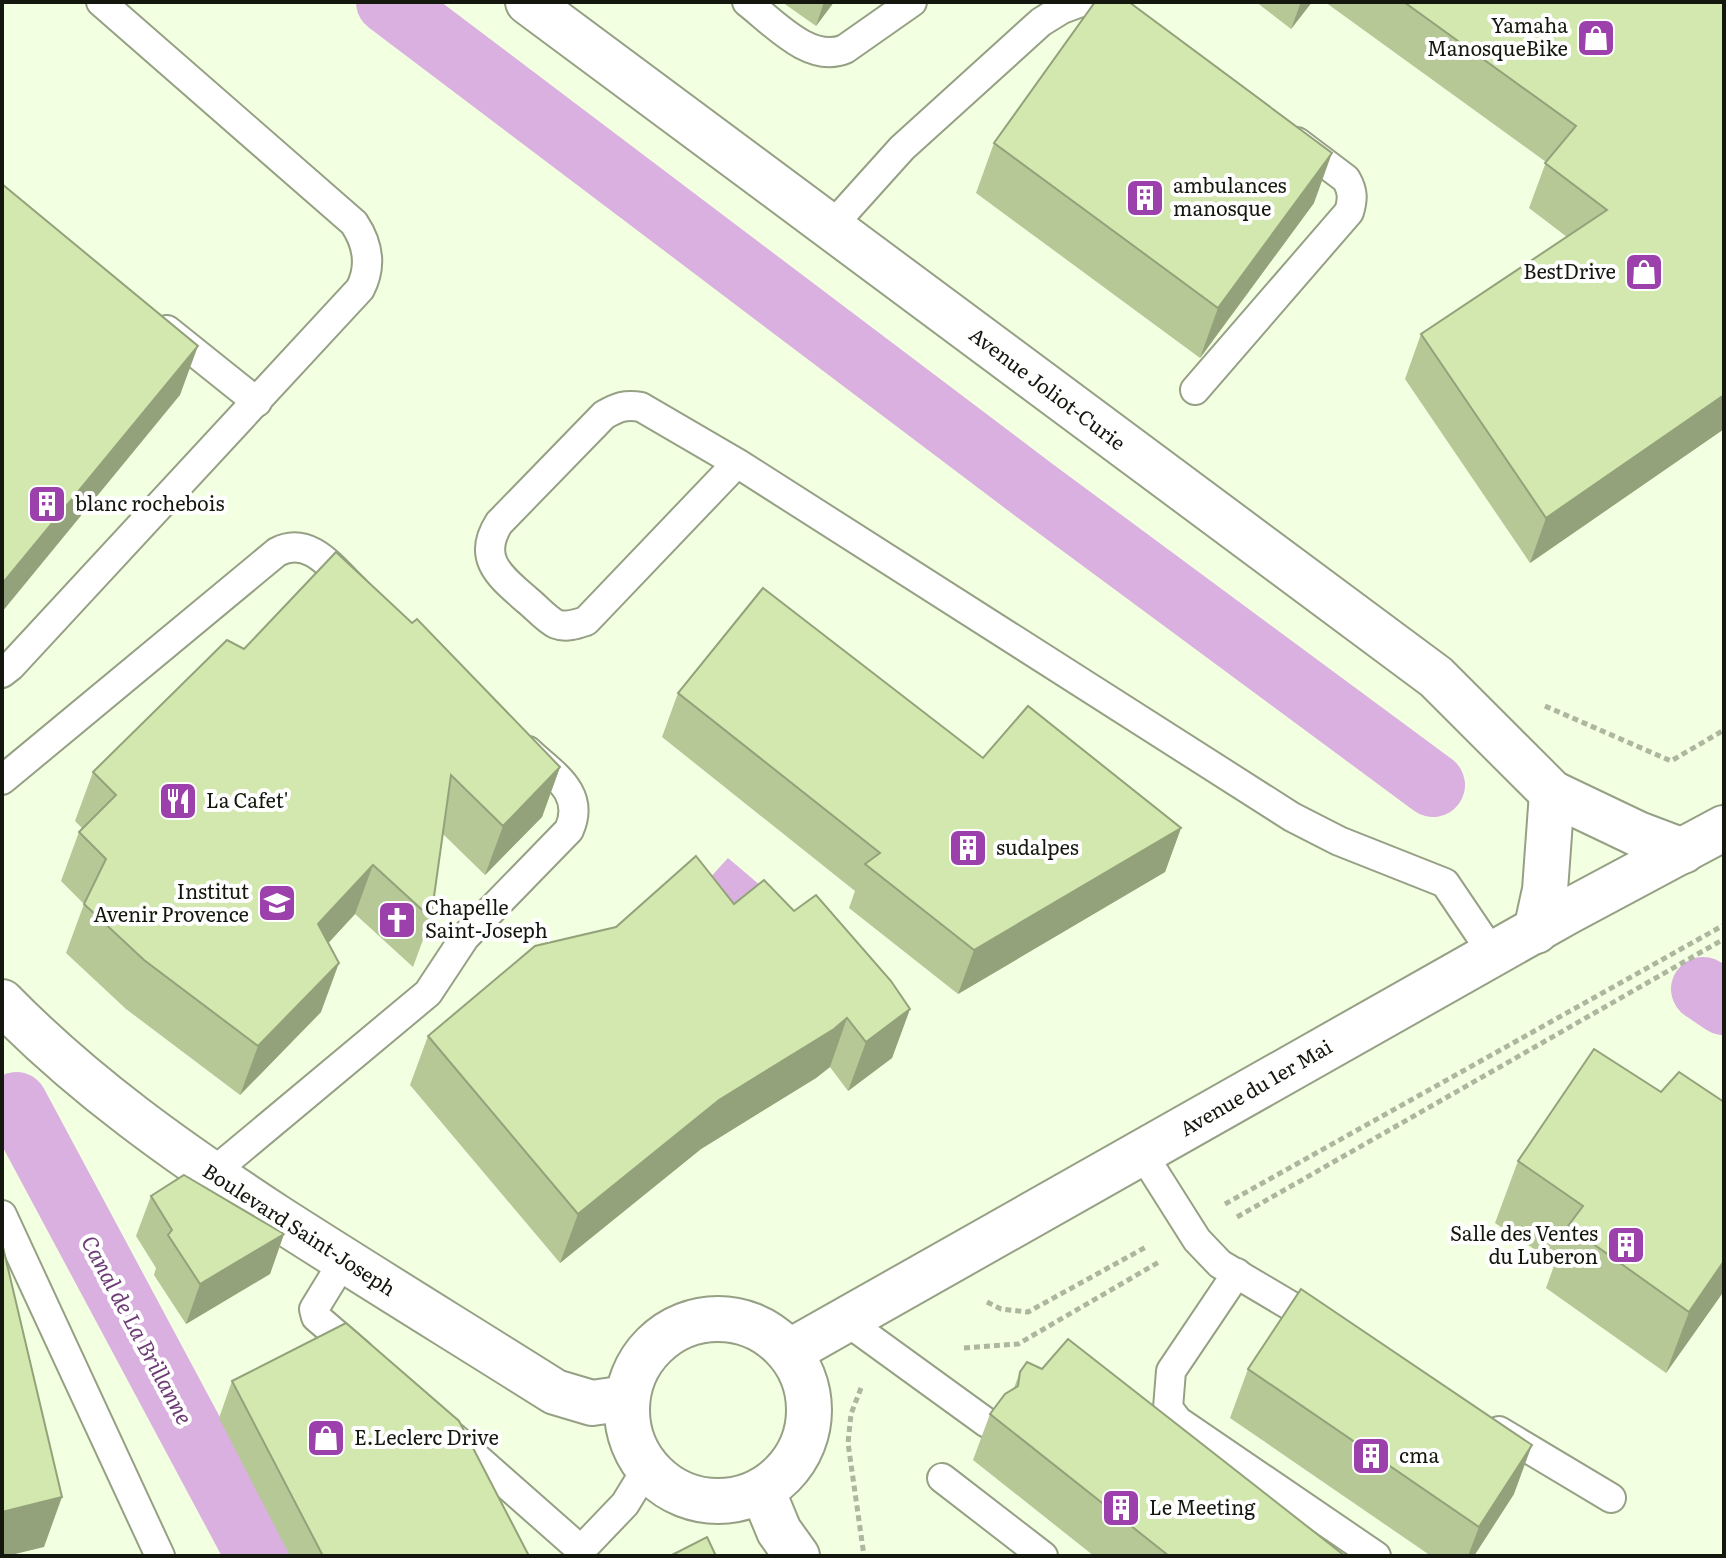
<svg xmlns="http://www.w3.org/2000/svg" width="1726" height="1558" font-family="Literata,serif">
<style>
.water{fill:#d9b0df}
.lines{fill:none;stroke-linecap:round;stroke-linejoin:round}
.canal{stroke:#d9b0df;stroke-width:64}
.service-casing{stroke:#95a085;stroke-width:32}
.minor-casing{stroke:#95a085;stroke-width:48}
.tertiary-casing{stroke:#95a085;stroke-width:48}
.path{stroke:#adb69e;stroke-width:5;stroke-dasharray:6 4;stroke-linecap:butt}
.service{stroke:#fff;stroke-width:28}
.minor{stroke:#fff;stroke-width:44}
.tertiary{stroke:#fff;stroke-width:44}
.wall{fill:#b5c896}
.shaded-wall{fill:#93a27a}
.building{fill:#d2e8af;stroke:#93a27a;stroke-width:2}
.labels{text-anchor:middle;stroke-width:8;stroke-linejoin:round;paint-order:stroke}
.poi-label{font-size:20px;fill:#13170d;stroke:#fff;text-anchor:start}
.street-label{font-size:20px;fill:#13170d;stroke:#fff}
.water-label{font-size:22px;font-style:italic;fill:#6d3b75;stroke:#fff}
</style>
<rect width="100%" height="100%" fill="#f3ffe1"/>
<!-- water -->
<polygon class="water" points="728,858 807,925 695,894"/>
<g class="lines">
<!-- canal -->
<g class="canal">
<polyline points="388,2 1034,490 1433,785"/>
<polyline points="1703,989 1724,1003"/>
<polyline points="16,1104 258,1556"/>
</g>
<!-- service casing -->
<g class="service-casing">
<g id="service">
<path d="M747,2C773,22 810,64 845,49L912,2"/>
<polyline points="830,228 902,148 1041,22 1062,9 1081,2"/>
<polyline points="167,330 257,402"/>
<path d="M1195,390L1349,212C1353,199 1353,191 1346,179L1297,142"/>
<path d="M737,463L586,621C577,624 566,628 556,624C546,619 536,607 527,600C501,577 476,559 499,523L604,415C618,407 626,404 641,407L737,463L1292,817L1339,841L1445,883L1493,954"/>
<path d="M2,673L11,666L360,289C372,266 368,244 354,223L101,2"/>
<path d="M2,780L277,552C309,535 332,568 354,589"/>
<polyline points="1142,1153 1197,1240 1220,1264 1323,1325"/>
<path d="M211,1174L428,993L465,937L569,830C586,792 552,774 528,751"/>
<polyline points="2,1215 160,1556"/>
<polyline points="344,1260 314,1309 316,1317 359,1354"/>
<polyline points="1237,1273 1171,1371 1168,1408 1178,1421 1376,1556"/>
<polyline points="845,1320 987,1423"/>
<polyline points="1499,1431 1611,1498"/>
<polyline points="453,1437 581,1550 625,1504 647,1468"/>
<polyline points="942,1478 1043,1556"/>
</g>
</g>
<!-- minor casing -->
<g class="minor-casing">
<g id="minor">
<polyline points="528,2 1436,677 1552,793 1638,834 1683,851"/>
<polyline points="1536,931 1545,890 1552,793"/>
</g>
</g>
<!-- tertiary casing -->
<g class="tertiary-casing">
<g id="tertiary">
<path d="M2,1002C85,1087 179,1153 278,1218C370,1277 463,1334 555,1392L592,1403L627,1398"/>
<circle cx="718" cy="1410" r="91"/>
<polyline points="789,1352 1567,912 1724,828"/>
<polyline points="762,1490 779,1531 797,1556"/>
</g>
</g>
<!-- path -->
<g class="path">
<polyline points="1545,706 1671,761 1724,730"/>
<polyline points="1225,1204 1724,925"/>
<polyline points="1237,1217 1724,939"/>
<polyline points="987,1302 1001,1309 1028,1312 1146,1247"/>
<polyline points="964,1348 1018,1344 1159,1262"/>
<polyline points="861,1388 851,1414 848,1443 864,1556"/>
</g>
<!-- service -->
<use href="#service" class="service"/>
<!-- minor -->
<use href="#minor" class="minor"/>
<!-- tertiary -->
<use href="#tertiary" class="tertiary"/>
</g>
<!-- wall -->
<g class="wall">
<polygon points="782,2 834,2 816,26"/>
<polygon points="1256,2 1312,2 1291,29"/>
<polygon points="1325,2 1724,2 1724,429 1530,563 1405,379 1421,334 1567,237 1529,208 1546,162"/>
<polygon points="994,143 1314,203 1200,358 976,193"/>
<polygon points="244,649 560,767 542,817 485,875 443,834 431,918 413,967 355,914 328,943 321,1012 240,1095 126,1009 66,953 84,904 61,881 79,832 82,828 75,821 93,772"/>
<polygon points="678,693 983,758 1181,828 1165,872 958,994 849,908 855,891 662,737"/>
<polygon points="734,904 794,911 910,1009 892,1058 848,1091 830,1067 816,1078 701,1149 560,1263 410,1085 428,1036"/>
<polygon points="1661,1092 1724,1102 1724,1291 1666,1373 1546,1288 1555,1263 1495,1223 1518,1161"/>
<polygon points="151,1196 284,1234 270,1274 186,1324 154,1275 156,1268 136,1236"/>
<polygon points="1248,1369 1514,1494 1474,1556 1431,1556 1230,1418"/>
<polygon points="1020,1372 1345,1556 1094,1556 973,1460 990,1414 1014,1388"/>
<polygon points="232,1381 529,1556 290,1556 219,1418"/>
</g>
<!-- shaded-wall -->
<g class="shaded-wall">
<polygon points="824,2 834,2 816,26"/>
<polygon points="1301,2 1312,2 1291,29"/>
<polygon points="1332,153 1314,203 1200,358 1218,308"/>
<polygon points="198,346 180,395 2,612 2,584"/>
<polygon points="1724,395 1724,429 1530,563 1546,518"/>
<polygon points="560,767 542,817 485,875 503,826"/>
<polygon points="1181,828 1165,872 958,994 974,950"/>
<polygon points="373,865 355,914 300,974 318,924"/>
<polygon points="339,963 321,1012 240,1095 258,1046"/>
<polygon points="910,1009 892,1058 848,1091 866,1042"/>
<polygon points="847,1018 830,1067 816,1078 701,1149 560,1263 578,1214 719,1100"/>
<polygon points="284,1234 270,1274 186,1324 200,1284"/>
<polygon points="1724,1261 1724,1291 1666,1373 1689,1312"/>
<polygon points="1532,1445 1514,1494 1474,1556 1468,1556 1479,1527"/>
<polygon points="62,1497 44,1547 7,1556 2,1556 2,1512"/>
</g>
<!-- building -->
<g class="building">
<polygon points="1095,2 1129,2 1332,153 1218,308 994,143"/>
<polygon points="1404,2 1724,2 1724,395 1546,518 1421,334 1607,210 1545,163 1576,126"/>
<polygon points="2,184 198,346 2,584"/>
<polygon points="336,552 412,623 417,619 560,767 503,826 451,775 431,918 373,865 318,924 339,963 258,1046 144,960 84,904 106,859 79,832 116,795 93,772 227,640 244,649"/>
<polygon points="763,588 983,758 1028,706 1181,828 974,950 865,864 880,853 678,693"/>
<polygon points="696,856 734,904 764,880 794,911 816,895 891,981 910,1009 866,1042 847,1018 834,1029 719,1100 578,1214 428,1036 535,946 616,927"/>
<polygon points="1594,1049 1661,1092 1679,1072 1724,1102 1724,1261 1689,1312 1568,1226 1583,1206 1518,1161"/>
<polygon points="184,1175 284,1234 200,1284 168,1235 172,1230 151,1196"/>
<polygon points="2,1243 62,1497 2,1512"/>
<polygon points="1301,1289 1532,1445 1479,1527 1248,1369"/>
<polygon points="346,1323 459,1421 529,1556 323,1556 232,1381"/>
<polygon points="1068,1339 1345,1556 1169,1556 990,1414 1005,1394 1018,1386 1020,1372 1027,1362 1042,1369"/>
<polygon points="707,1537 716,1556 670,1556"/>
</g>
<!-- icons -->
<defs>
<g id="shop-square" transform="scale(2)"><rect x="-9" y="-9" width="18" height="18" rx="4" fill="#9c41ab" stroke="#fff"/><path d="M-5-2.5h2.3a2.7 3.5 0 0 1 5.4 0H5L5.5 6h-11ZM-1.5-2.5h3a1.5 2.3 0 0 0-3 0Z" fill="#fff"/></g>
<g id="building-square" transform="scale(2)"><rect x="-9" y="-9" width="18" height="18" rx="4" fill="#9c41ab" stroke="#fff"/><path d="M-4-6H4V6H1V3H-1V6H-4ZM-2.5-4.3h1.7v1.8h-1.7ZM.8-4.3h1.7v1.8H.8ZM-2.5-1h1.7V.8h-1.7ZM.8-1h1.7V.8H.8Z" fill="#fff"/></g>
<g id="restaurant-square" transform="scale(2)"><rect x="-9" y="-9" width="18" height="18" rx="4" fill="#9c41ab" stroke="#fff"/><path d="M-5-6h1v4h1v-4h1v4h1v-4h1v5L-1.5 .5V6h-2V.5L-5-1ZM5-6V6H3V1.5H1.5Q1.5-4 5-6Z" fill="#fff"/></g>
<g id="school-square" transform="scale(2)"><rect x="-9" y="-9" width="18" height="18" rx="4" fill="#9c41ab" stroke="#fff"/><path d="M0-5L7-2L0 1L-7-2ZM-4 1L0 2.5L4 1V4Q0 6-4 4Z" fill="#fff"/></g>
<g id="church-square" transform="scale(2)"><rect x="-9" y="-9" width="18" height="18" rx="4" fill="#9c41ab" stroke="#fff"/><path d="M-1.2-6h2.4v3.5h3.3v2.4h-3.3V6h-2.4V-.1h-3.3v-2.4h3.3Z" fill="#fff"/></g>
</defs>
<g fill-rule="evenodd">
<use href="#shop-square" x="1596" y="38"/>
<use href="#building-square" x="1145" y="198"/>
<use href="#shop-square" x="1644" y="272"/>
<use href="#building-square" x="47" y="504"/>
<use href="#restaurant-square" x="178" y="801"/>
<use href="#building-square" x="968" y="848"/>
<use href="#school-square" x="277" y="903"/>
<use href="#church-square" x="397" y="920"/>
<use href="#building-square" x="1626" y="1245"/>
<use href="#shop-square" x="326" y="1438"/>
<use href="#building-square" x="1371" y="1456"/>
<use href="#building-square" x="1121" y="1508"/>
</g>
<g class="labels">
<!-- poi labels -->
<g class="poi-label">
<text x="1568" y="33" text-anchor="end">Yamaha<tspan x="1568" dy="23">ManosqueBike</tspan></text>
<text x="1173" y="193">ambulances<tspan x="1173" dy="23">manosque</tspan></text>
<text x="1616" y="279" text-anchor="end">BestDrive</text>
<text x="75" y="511">blanc rochebois</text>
<text x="206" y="808">La Cafet'</text>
<text x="996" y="855">sudalpes</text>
<text x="249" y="899" text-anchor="end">Institut<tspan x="249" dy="23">Avenir Provence</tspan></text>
<text x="425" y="915">Chapelle<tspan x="425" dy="23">Saint-Joseph</tspan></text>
<text x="1598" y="1241" text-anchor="end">Salle des Ventes<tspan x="1598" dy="23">du Luberon</tspan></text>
<text x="354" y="1445">E.Leclerc Drive</text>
<text x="1399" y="1463">cma</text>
<text x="1149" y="1515">Le Meeting</text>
</g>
<!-- street labels -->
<g class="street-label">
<text transform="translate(1047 389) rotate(37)" y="7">Avenue Joliot-Curie</text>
<text transform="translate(1256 1088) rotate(-30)" y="7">Avenue du 1er Mai</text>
<text transform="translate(299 1230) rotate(33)" y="7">Boulevard Saint-Joseph</text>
</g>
<!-- water labels -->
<g class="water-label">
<text transform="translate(137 1330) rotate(62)" y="8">Canal de La Brillanne</text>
</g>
</g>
<!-- border -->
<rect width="1726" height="1558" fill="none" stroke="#13170d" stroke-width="8"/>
</svg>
